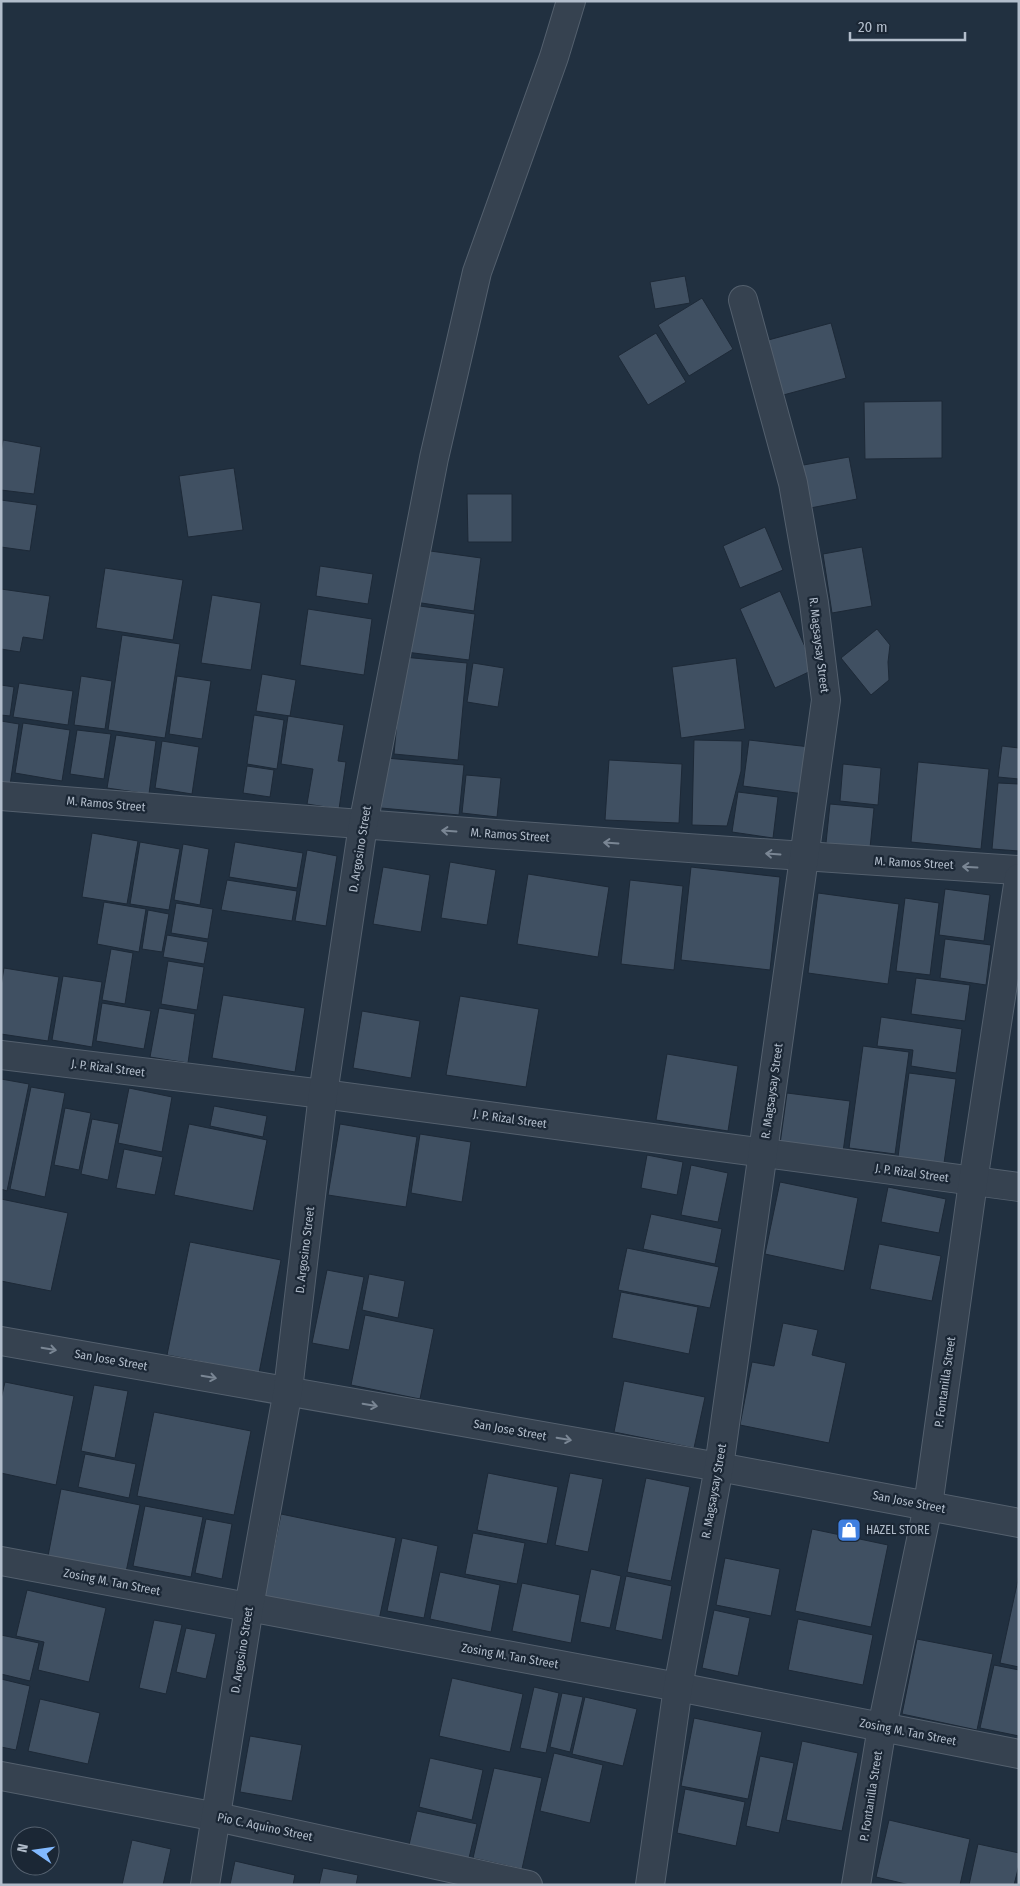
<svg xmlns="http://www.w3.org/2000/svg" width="1020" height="1886" font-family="'Fira Sans Condensed',sans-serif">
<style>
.building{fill:#405062;stroke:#1d2937}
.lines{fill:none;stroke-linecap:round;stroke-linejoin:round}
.minor-casing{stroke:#54606e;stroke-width:30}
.minor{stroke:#364250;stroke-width:28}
.oneway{stroke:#7a8694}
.labels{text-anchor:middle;stroke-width:4.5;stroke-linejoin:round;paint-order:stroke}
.street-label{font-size:12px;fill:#b2bdcb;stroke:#1b2735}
.poi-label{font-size:12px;fill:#b2bdcb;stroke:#1b2735;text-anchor:start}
</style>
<rect width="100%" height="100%" fill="#213040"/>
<!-- building -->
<g class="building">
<polygon points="685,276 690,303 655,309 650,282"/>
<polygon points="702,298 733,349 689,376 658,325"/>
<polygon points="831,323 846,378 776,397 761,342"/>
<polygon points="656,333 686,382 648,405 618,356"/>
<polygon points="942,401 942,458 865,459 864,402"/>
<polygon points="3,440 41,447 34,494 1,490 1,453"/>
<polygon points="849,457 857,499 800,510 792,467"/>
<polygon points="234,468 243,530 188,537 179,476"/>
<polygon points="467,494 512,494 512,542 468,542"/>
<polygon points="1,500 37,505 30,551 1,547"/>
<polygon points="765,527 783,570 740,588 723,546"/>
<polygon points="862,547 872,606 832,613 823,554"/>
<polygon points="423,550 481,558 474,611 415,602"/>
<polygon points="320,566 373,574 368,604 316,596"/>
<polygon points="105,568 183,580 173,640 96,628"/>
<polygon points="1,589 50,596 43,640 23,637 20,652 1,649"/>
<polygon points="780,591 815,669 775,688 740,609"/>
<polygon points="212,595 261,603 251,670 201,663"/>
<polygon points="413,605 475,614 469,660 406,652"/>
<polygon points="308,609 372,619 364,675 300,665"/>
<polygon points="877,629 890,645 888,662 889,680 871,695 841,658"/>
<polygon points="122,635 180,644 165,738 108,730"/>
<polygon points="403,657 467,663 458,760 394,754"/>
<polygon points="736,658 745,729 681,738 672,667"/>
<polygon points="473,663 504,668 498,707 467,702"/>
<polygon points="262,674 296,680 290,716 256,711"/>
<polygon points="81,676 112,681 105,729 74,725"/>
<polygon points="177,676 211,681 202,739 169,734"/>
<polygon points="19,683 73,691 68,725 13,717"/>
<polygon points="1,685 14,687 10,716 1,715"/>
<polygon points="254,715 284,720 277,769 247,764"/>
<polygon points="288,716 344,725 338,761 346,762 339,809 307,804 313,769 281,764"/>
<polygon points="1,721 19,724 10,785 1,784"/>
<polygon points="23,723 70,730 62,781 15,773"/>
<polygon points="77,730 111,734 104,779 70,774"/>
<polygon points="116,735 156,741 149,794 107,788"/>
<polygon points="694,740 742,741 741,771 727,826 692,825"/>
<polygon points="749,740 810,747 804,794 743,786"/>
<polygon points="162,741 199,747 192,794 155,788"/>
<polygon points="1002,746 1019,748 1019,779 998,777"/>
<polygon points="386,758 464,765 459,815 381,808"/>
<polygon points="609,760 682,764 679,823 605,820"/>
<polygon points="918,762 989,769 981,849 911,842"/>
<polygon points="843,764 881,768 878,805 840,801"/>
<polygon points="247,766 274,770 270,797 243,793"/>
<polygon points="466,775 501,778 497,817 462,813"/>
<polygon points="998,783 1019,784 1019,851 992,849"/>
<polygon points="738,792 778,797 773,838 732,832"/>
<polygon points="830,804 874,808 870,848 826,843"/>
<polygon points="92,833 138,841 127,904 82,897"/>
<polygon points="140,842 180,849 169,910 130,904"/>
<polygon points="235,842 303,853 297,888 229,877"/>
<polygon points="183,844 209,849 200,905 174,900"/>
<polygon points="307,850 337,856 326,926 295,921"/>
<polygon points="450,862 496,870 487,925 441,918"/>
<polygon points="383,867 430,875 421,932 373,924"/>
<polygon points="691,867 780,877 770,970 681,960"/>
<polygon points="528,874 609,887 598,957 517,944"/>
<polygon points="227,880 297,891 292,921 221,910"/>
<polygon points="630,880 683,886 674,970 621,964"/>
<polygon points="945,889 990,895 984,941 939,935"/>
<polygon points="818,893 899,904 888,984 808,973"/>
<polygon points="905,898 939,903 930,975 896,971"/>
<polygon points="104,902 146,909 139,952 97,944"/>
<polygon points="176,903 213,909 208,939 171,933"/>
<polygon points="148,910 169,914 162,952 142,949"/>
<polygon points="167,935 208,942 204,964 163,957"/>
<polygon points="945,939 991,945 986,985 940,978"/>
<polygon points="111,949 133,953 125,1004 102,1000"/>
<polygon points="168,961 204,967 197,1010 161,1004"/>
<polygon points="4,968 59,977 48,1041 1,1034 1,986"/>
<polygon points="63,976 102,982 92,1047 52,1040"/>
<polygon points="916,978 970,985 965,1021 911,1014"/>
<polygon points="223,995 305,1008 295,1072 212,1058"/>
<polygon points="460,996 539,1009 526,1087 446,1075"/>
<polygon points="102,1003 151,1011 144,1049 96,1041"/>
<polygon points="159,1008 195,1014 188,1063 150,1057"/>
<polygon points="362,1011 420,1021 411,1078 353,1068"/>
<polygon points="881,1017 962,1029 956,1073 911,1066 913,1050 877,1046"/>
<polygon points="863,1046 909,1052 895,1154 849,1148"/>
<polygon points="667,1054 738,1066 728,1131 656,1120"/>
<polygon points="909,1073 956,1079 944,1163 898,1157"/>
<polygon points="1,1079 29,1084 7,1191 1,1189"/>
<polygon points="31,1087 65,1093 45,1197 10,1189"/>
<polygon points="129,1088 172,1097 162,1152 118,1143"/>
<polygon points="787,1093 850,1101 843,1152 780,1144"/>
<polygon points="214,1106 267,1116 263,1137 210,1126"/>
<polygon points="65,1108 91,1113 79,1170 54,1165"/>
<polygon points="92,1119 119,1124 108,1180 81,1174"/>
<polygon points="189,1124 267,1140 253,1211 174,1195"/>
<polygon points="340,1124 417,1137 406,1207 328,1195"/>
<polygon points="420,1134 471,1142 462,1202 411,1193"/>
<polygon points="124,1149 163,1157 155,1195 116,1188"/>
<polygon points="647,1155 683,1162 677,1195 641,1188"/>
<polygon points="691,1165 728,1173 718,1222 681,1215"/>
<polygon points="780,1182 858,1198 844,1271 765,1254"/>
<polygon points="888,1187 946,1199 939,1233 881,1222"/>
<polygon points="1,1199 68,1213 51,1291 1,1281"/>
<polygon points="651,1214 722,1229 715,1264 643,1249"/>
<polygon points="190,1242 281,1260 259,1373 167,1355"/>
<polygon points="879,1244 941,1256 932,1301 870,1289"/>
<polygon points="627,1248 719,1267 710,1308 618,1290"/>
<polygon points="327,1270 364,1277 349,1350 312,1343"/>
<polygon points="369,1274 405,1281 398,1318 362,1310"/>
<polygon points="621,1292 698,1307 689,1354 612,1338"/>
<polygon points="365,1315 434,1329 420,1399 351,1385"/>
<polygon points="783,1323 818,1330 812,1355 846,1363 829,1443 740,1425 752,1362 774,1366"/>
<polygon points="624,1381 705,1397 694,1448 614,1432"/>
<polygon points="5,1382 74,1396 56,1485 1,1473 1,1399"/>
<polygon points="94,1385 128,1391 115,1458 81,1451"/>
<polygon points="154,1412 251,1431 234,1515 137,1496"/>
<polygon points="85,1454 136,1464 129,1498 78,1487"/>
<polygon points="488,1473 558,1487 547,1544 477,1530"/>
<polygon points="570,1473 603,1479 588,1552 555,1545"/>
<polygon points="646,1478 690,1487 671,1581 627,1572"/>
<polygon points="61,1489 140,1505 126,1572 48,1556"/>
<polygon points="145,1506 203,1517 191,1577 133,1566"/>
<polygon points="281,1514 396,1538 379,1620 264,1597"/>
<polygon points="206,1519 232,1524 222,1579 195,1573"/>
<polygon points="812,1529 888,1545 871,1627 795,1611"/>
<polygon points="473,1533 525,1543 517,1584 465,1574"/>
<polygon points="402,1538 438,1546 424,1618 387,1611"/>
<polygon points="725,1558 780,1569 771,1616 716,1605"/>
<polygon points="591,1569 621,1576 610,1628 580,1622"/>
<polygon points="440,1572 500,1585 491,1632 430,1619"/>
<polygon points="1019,1575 1019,1667 1000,1663"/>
<polygon points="626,1576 672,1586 662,1640 615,1630"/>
<polygon points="522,1583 580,1595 571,1643 512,1631"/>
<polygon points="27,1590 106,1608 89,1682 38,1670 44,1642 16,1636"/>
<polygon points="714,1610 750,1618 738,1676 702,1668"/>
<polygon points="798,1619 873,1635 863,1685 788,1670"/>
<polygon points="154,1620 182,1625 166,1694 139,1688"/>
<polygon points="186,1628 216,1634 206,1679 176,1672"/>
<polygon points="1,1635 39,1643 30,1681 1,1674"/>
<polygon points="917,1639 993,1654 977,1730 902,1714"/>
<polygon points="994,1665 1019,1670 1019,1736 980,1728"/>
<polygon points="452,1678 523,1694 510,1752 439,1736"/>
<polygon points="1,1679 30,1686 16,1750 1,1747"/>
<polygon points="534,1687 559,1693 546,1753 520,1748"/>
<polygon points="562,1693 583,1697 570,1752 550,1747"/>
<polygon points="585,1697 637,1709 623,1766 572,1754"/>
<polygon points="40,1699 100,1713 88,1764 28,1751"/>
<polygon points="694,1718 762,1732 748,1799 681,1786"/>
<polygon points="250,1736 302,1745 292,1801 240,1792"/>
<polygon points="802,1741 858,1753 842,1831 786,1820"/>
<polygon points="554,1753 603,1765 590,1823 540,1811"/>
<polygon points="760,1756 794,1763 779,1833 746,1826"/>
<polygon points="430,1758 483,1770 472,1820 419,1807"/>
<polygon points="494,1768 542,1778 522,1869 473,1858"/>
<polygon points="685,1789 745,1802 736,1846 677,1833"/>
<polygon points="417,1811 477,1824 469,1858 409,1845"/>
<polygon points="889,1820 970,1839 960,1885 910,1885 876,1877"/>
<polygon points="132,1840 171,1849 163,1885 122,1885"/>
<polygon points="978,1844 1019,1853 1019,1865 1014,1885 969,1885"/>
<polygon points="235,1861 295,1875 293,1885 230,1885"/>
<polygon points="323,1868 358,1875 356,1885 319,1885"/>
</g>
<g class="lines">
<!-- minor casing -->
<g class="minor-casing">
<g id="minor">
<path d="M1,796C340,823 679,849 1019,870"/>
<polyline points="1,1055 323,1094 1019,1187"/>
<polyline points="1,1341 719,1467 1019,1523"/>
<polyline points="1,1561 678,1687 1019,1754"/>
<polyline points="1,1776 217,1817 528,1885"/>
<polyline points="205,1885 249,1607 288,1390 323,1094 363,825 434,458 477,272 554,57 571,1"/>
<polyline points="650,1885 678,1687 719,1467 826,700 814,603 793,483 743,300"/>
<polyline points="856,1885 882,1727 928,1506 973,1182 1019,878"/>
</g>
</g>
<!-- minor -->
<use href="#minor" class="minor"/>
</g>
<!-- one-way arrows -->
<defs><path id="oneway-shaft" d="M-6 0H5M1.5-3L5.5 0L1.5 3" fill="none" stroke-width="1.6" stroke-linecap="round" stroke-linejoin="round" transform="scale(1.25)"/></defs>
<g class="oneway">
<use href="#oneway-shaft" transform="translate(449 831) rotate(-176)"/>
<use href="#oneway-shaft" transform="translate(611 843) rotate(-176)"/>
<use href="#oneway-shaft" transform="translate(773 854) rotate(-176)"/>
<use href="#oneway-shaft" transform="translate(970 867) rotate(-177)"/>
<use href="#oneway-shaft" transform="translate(49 1349) rotate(10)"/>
<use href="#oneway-shaft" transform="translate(209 1377) rotate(10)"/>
<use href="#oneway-shaft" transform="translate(370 1405) rotate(10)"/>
<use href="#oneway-shaft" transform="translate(564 1439) rotate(10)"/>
</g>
<!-- icons -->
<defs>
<g id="shop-square" transform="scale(1.25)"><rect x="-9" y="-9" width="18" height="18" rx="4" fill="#3f7fe0" stroke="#1b2735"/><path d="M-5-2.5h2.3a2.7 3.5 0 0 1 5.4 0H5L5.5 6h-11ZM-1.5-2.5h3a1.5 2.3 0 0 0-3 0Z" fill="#fff"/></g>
</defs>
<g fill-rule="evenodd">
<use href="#shop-square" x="849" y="1530"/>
</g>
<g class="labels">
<!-- street labels -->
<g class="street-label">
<text transform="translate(819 645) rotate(83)" y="4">R. Magsaysay Street</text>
<text transform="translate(106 804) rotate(5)" y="4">M. Ramos Street</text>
<text transform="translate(510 835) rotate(4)" y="4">M. Ramos Street</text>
<text transform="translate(360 849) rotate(-81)" y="4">D. Argosino Street</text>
<text transform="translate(914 863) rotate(3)" y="4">M. Ramos Street</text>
<text transform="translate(108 1068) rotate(7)" y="4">J. P. Rizal Street</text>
<text transform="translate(772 1091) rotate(-82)" y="4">R. Magsaysay Street</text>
<text transform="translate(510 1119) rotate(8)" y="4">J. P. Rizal Street</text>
<text transform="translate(912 1173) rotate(8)" y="4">J. P. Rizal Street</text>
<text transform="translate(305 1250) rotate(-83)" y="4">D. Argosino Street</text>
<text transform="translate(111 1360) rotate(10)" y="4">San Jose Street</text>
<text transform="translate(945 1382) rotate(-82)" y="4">P. Fontanilla Street</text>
<text transform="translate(510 1430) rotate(10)" y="4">San Jose Street</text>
<text transform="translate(714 1491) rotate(-80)" y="4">R. Magsaysay Street</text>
<text transform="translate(909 1502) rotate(11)" y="4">San Jose Street</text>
<text transform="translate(112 1582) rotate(11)" y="4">Zosing M. Tan Street</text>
<text transform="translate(242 1650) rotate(-81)" y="4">D. Argosino Street</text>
<text transform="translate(510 1656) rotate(10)" y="4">Zosing M. Tan Street</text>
<text transform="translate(908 1732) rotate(11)" y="4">Zosing M. Tan Street</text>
<text transform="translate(871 1796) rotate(-81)" y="4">P. Fontanilla Street</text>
<text transform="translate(265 1827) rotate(12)" y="4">Pio C. Aquino Street</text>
</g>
<!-- poi labels -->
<g class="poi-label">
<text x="866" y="1534">HAZEL STORE</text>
</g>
</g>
<!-- border -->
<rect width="1020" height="1886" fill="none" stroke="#b2bdcb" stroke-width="5"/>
<!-- north arrow -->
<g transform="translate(35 1851) rotate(283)"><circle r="24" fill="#1b2735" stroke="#576371"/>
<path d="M0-4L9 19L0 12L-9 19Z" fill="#82b9ff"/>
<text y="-8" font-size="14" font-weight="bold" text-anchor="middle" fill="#b2bdcb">N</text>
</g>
<!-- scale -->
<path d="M850 32v8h115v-8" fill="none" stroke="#b2bdcb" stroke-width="2.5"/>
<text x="858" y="32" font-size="15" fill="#b2bdcb" stroke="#1b2735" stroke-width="4" paint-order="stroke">20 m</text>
</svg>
